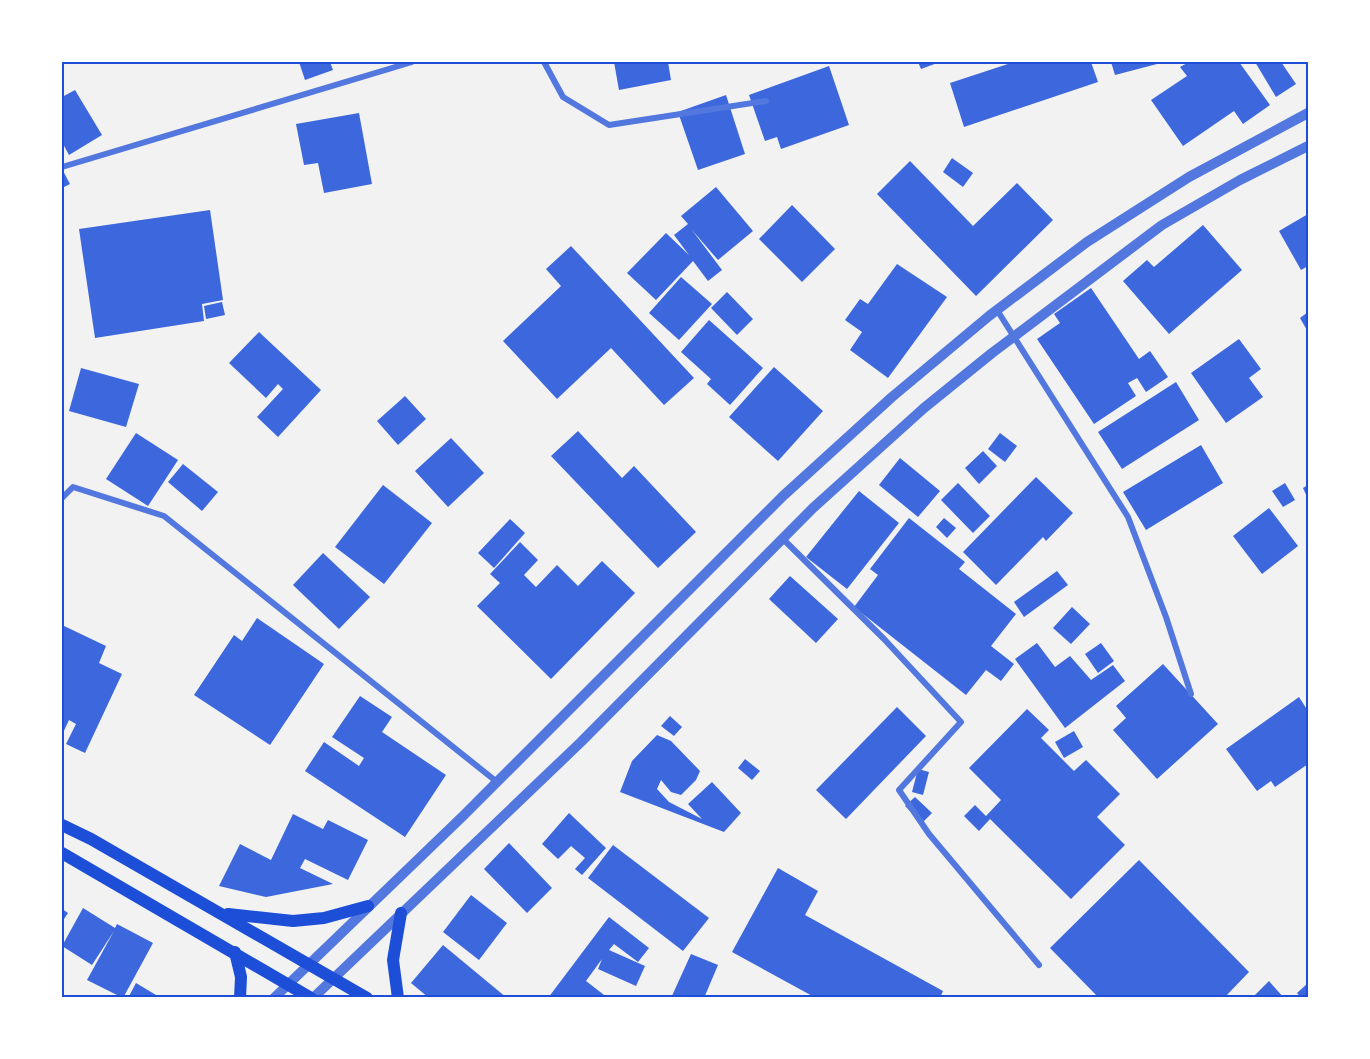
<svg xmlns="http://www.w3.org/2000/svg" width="1370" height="1059" font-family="'Work Sans',sans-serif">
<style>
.building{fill:#3d67dc}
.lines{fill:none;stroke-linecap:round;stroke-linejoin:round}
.minor{stroke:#5277de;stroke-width:6}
.tertiary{stroke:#5277de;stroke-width:10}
.secondary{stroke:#1d4ed8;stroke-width:12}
.neatline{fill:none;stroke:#1d4ed8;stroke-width:2}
</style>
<rect width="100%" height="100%" fill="#f2f2f2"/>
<!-- building -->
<g class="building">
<polygon points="299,62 330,62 333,70 305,80"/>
<polygon points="614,62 668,62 671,80 619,90"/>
<polygon points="918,62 940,62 921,69"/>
<polygon points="1014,62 1091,62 1098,82 964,127 950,83"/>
<polygon points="1111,62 1157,62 1157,64 1115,75"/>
<polygon points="1189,62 1239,62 1270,105 1243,124 1234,111 1183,146 1151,100 1187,76 1180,67"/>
<polygon points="1255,62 1281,62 1296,84 1276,97"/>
<polygon points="829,66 849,125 781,149 777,137 765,141 749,95"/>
<polygon points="75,90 102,135 69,155 62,142 62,97"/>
<polygon points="726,95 745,154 698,170 678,112"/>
<polygon points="359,113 372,184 324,193 318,163 304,165 296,124"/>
<polygon points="952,158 973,173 963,187 943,172"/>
<polygon points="910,161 973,226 1017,183 1053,220 976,296 877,194"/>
<polygon points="62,169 70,184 62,188"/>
<polygon points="716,187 753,231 718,260 692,230 722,270 708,281 693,261 656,300 627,273 666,233 689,255 674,235 688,224 681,216"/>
<polygon points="792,205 835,249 802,282 759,239"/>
<polygon points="210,210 223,300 202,304 204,321 95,338 79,229"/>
<polygon points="1308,214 1308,266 1301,270 1279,231"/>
<polygon points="1203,225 1242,270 1169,334 1123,281 1147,260 1154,267"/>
<polygon points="571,246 694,378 664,405 611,348 557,399 503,341 561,286 546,269"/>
<polygon points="897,264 947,297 888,378 850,350 862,332 845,320 860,299 868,304"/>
<polygon points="681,277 712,304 679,340 649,313"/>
<polygon points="1091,288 1139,359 1150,351 1168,377 1146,392 1137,378 1128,383 1136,396 1094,424 1037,339 1060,323 1054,314"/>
<polygon points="727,292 753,319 737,335 711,308"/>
<polygon points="222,302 225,315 206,319 204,306"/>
<polygon points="1308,312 1308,332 1300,318"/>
<polygon points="709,320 763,368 730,405 707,384 711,379 681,352"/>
<polygon points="259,332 321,390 278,437 257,417 283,389 278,384 266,398 229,363"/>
<polygon points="1239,339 1261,369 1249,378 1263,397 1226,423 1191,373"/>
<polygon points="774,367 823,411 778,461 729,417"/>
<polygon points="81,368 139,384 126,427 69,411"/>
<polygon points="1176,382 1199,420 1122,469 1098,432"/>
<polygon points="405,396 426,419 398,445 377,421"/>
<polygon points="578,431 622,478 634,466 696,532 658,568 551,456"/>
<polygon points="136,433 178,460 148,506 106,479"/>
<polygon points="1000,433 1017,446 1005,462 988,449"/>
<polygon points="451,438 484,473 448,507 415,471"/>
<polygon points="1201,445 1223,483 1146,530 1123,492"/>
<polygon points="983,451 997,466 979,484 965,468"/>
<polygon points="900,458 940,491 918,517 879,485"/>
<polygon points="183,464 218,492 202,511 168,482"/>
<polygon points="1036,477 1073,513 1046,541 1043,537 996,585 963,552"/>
<polygon points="958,483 990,516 973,533 941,500"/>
<polygon points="1285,483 1295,500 1283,507 1272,491"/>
<polygon points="383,485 432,523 384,584 335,547"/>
<polygon points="1308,485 1308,499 1303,488"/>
<polygon points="859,491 899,523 847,589 806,557"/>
<polygon points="1269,508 1298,546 1262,574 1233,536"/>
<polygon points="909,518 965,562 959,569 1016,614 991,646 1014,664 1001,681 986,670 966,695 854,607 878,575 870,569"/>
<polygon points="944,518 956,528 947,538 936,527"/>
<polygon points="510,519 525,533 494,568 478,553"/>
<polygon points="520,542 538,560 524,575 536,587 557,565 578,586 602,561 635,593 551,679 477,606 500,583 490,574"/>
<polygon points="323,553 370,597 339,629 293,585"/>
<polygon points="1057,571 1068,585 1024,617 1014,602"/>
<polygon points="790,576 838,619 816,643 769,599"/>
<polygon points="1072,607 1090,624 1071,644 1053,628"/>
<polygon points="257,618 324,664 270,745 194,695 234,635 242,641"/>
<polygon points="62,625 106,646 99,663 122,674 85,753 66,744 76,724 69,720 62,735"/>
<polygon points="1037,643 1055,667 1070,656 1091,680 1113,665 1125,681 1065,728 1015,659"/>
<polygon points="1101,643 1114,661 1098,673 1085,654"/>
<polygon points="1163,664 1218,724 1157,779 1113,730 1126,718 1116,706"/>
<polygon points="360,696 392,717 382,732 446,775 405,837 305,771 324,742 359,766 364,758 332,737"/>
<polygon points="1299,697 1308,711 1308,764 1275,787 1271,781 1257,791 1226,749"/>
<polygon points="897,707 926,736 846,819 816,790"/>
<polygon points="1027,709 1049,730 1041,738 1074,771 1086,760 1120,794 1097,817 1125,845 1071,899 990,819 979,831 964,816 975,805 986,816 1001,800 969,768"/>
<polygon points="670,716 682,727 674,736 661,726"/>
<polygon points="1074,731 1083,747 1064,758 1055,742"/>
<polygon points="657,735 671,741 700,771 696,780 681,795 671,792 661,780 657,789 669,802 702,819 688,804 712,782 741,813 724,832 620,792 632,761"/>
<polygon points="745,759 760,771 752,780 738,768"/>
<polygon points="918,769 929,772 923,795 912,792"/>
<polygon points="915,797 932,813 922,823 905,806"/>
<polygon points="569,813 606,848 582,875 575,869 585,858 571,846 558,859 542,844"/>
<polygon points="293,814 323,829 328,820 368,840 348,880 305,859 300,868 333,884 266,897 219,886 240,844 271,860"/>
<polygon points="509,843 552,888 527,913 484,869"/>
<polygon points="613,845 709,918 683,951 588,878"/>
<polygon points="1139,860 1249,972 1224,998 1099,998 1050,948"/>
<polygon points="778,868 818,891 805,915 943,991 940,998 816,998 732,952"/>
<polygon points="471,895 507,923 479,960 443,932"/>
<polygon points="83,908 115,928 117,924 153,943 123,998 87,980 114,931 92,965 62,946"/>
<polygon points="62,909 68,913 62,922"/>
<polygon points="609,917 649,948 638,962 614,944 609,950 645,966 636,986 598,969 602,959 586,981 608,998 548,998"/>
<polygon points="443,945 507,998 429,998 411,983"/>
<polygon points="691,954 718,965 704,998 671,998"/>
<polygon points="1269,981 1284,998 1252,998"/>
<polygon points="136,983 161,998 128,998"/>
<polygon points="1308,983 1308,998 1301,998 1297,993"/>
</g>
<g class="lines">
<!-- minor -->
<g class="minor">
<polyline points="544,62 563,97 609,125 766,101"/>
<polyline points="62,167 412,62"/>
<polyline points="997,310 1128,517 1166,617 1191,694"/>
<polyline points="62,498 73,487 164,516 497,782"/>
<polyline points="783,539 884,639 961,722 899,790 929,834 1039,965"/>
</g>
<!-- tertiary -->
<g class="tertiary">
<polyline points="274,998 463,816 783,496 892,397 989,316 1087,242 1189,177 1308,113"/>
<polyline points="313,998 581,742 813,508 924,408 992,353 1162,225 1240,180 1308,146"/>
</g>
<!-- secondary -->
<g class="secondary">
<polyline points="62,825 91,839 367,998"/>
<polyline points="62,853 311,998"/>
<polyline points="228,914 293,921 324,918 368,906"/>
<polyline points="235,952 241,977 240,998"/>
<polyline points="398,998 393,960 401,913"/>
</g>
</g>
<!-- border -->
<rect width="1370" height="1059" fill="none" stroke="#ffffff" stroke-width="126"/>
<rect x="63" y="63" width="1244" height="933" class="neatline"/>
</svg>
